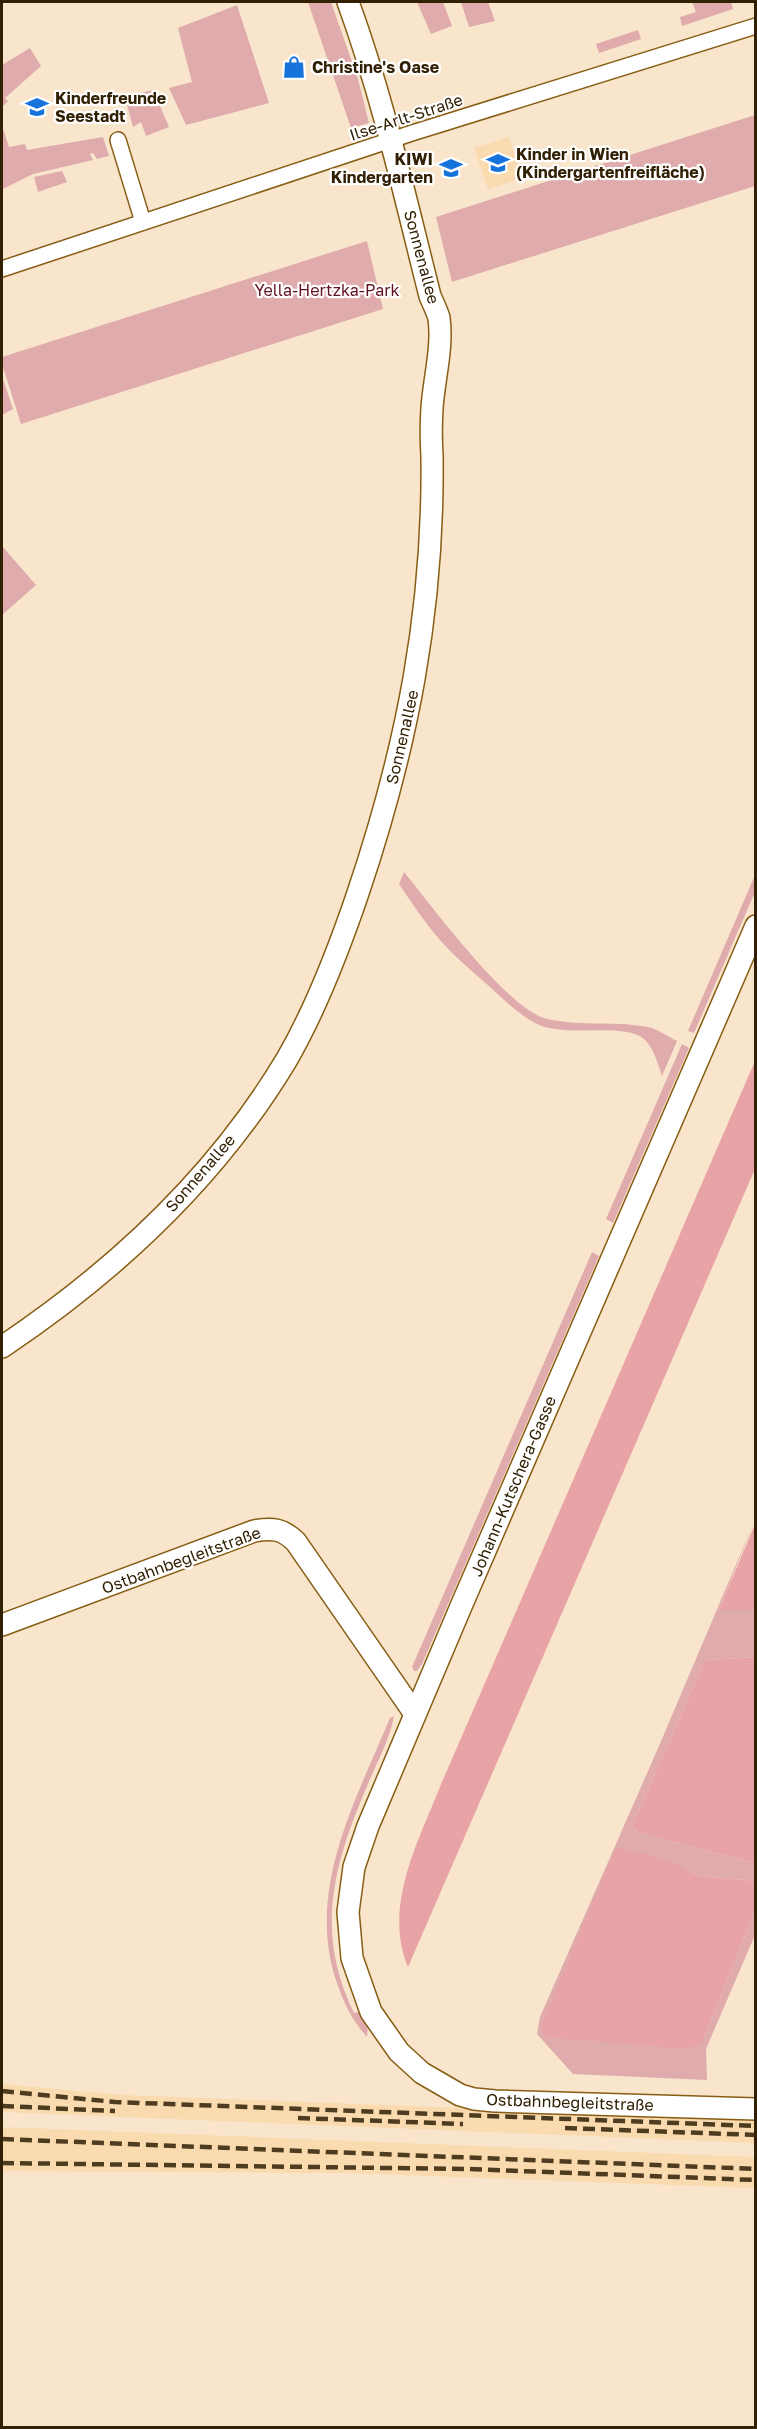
<svg xmlns="http://www.w3.org/2000/svg" width="757" height="2429" font-family="'Golos Text',sans-serif">
<style>
.built{fill:#fadbb0}
.green{fill:#dfabad}
.forest{fill:#e7a3a6}
.lines{fill:none;stroke-linecap:round;stroke-linejoin:round}
.street-casing{stroke:#875d14;stroke-width:18}
.secondary-casing{stroke:#875d14;stroke-width:24}
.street{stroke:#fff;stroke-width:15}
.secondary{stroke:#fff;stroke-width:21}
.rail{stroke:#4e3c20;stroke-width:4.5;stroke-dasharray:12 6;stroke-linecap:butt}
.labels{text-anchor:middle;stroke-width:4.5;stroke-linejoin:round;paint-order:stroke}
.poi-label{font-size:16px;font-weight:bold;fill:#312003;stroke:#fff;text-anchor:start}
.street-label{font-size:16px;fill:#312003;stroke:#fff}
.park-label{font-size:16px;fill:#611221;stroke:#fff}
</style>
<rect width="100%" height="100%" fill="#f8e5cb"/>
<!-- built -->
<g class="built">
<polygon points="509,137 522,178 488,189 474,148"/>
<polygon points="2,2084 124,2095 755,2119 756,2143 2,2112"/>
<polygon points="2,2127 755,2157 755,2188 343,2173 2,2171"/>
</g>
<!-- green -->
<g class="green">
<polygon points="308,2 331,2 358,79 369,123 351,128"/>
<polygon points="417,2 443,2 452,26 431,34"/>
<polygon points="461,2 488,2 495,21 469,27"/>
<polygon points="692,2 731,2 733,9 682,26 680,17 696,12"/>
<polygon points="237,5 269,103 186,125 169,88 192,82 178,28"/>
<polygon points="638,30 641,39 599,53 596,44"/>
<polygon points="30,48 41,66 5,98 8,101 2,107 2,65"/>
<polygon points="153,90 169,127 146,136 141,122 133,127 125,97"/>
<polygon points="755,115 755,186 452,282 436,217"/>
<polygon points="2,125 9,147 25,144 27,150 103,137 109,156 97,159 93,153 90,154 93,160 33,174 3,189 2,182"/>
<polygon points="62,171 67,182 38,192 34,177"/>
<polygon points="367,241 383,309 21,424 2,364 2,357"/>
<polygon points="2,376 13,409 2,415"/>
<polygon points="2,546 36,585 2,615"/>
<path d="M404,872C432,906 507,1009 547,1019C581,1027 618,1020 652,1028C660,1031 669,1037 677,1041L662,1076C658,1064 654,1048 644,1039C624,1022 566,1038 537,1024C519,1015 504,1000 490,987C473,972 455,957 440,940C425,923 412,903 399,884Z"/>
<polygon points="755,875 755,892 694,1033 688,1031"/>
<polygon points="682,1044 689,1048 613,1223 606,1219"/>
<polygon points="592,1252 599,1256 422,1664 417,1671 414,1671 412,1667"/>
<polygon points="755,1520 719,1610 755,1610 755,1657 705,1660 632,1826 639,1833 755,1863 755,1884 748,1880 698,1876 685,1868 703,2041 755,1911 755,1935 706,2049 707,2080 573,2074 537,2034 540,2017 659,1746"/>
<path d="M394,1716C390,1739 377,1762 368,1784C334,1863 314,1931 354,2013L361,2011L368,2024L367,2037C353,2021 345,2006 338,1986C304,1893 355,1802 390,1718Z"/>
</g>
<!-- forest -->
<g class="forest">
<path d="M755,1061V1169L408,1967C382,1906 420,1838 442,1782Z"/>
<polygon points="755,1524 755,1610 719,1610"/>
<polygon points="755,1657 755,1863 639,1833 632,1826 705,1660"/>
<polygon points="616,1848 650,1855 685,1868 698,1876 748,1880 755,1884 755,1911 703,2041 689,2049 544,2037 541,2026"/>
</g>
<g class="lines">
<!-- street casing -->
<g class="street-casing">
<g id="street">
<polyline points="118,140 143,222"/>
<polyline points="2,269 412,133 756,26"/>
</g>
</g>
<!-- secondary casing -->
<g class="secondary-casing">
<g id="secondary">
<polyline points="756,926 462,1604 368,1826 354,1867 348,1912 352,1958 371,2012 399,2052 422,2073 460,2095 474,2099 495,2101 756,2109"/>
<path d="M2,1347C114,1272 217,1176 287,1059C317,1007 339,949 358,893C407,748 434,610 432,456C431,440 431,424 432,408C434,379 443,347 439,318C437,311 433,303 430,296C405,197 383,98 348,2"/>
<path d="M2,1625L254,1531C272,1528 282,1528 296,1542L415,1714"/>
</g>
</g>
<!-- street -->
<use href="#street" class="street"/>
<!-- secondary -->
<use href="#secondary" class="secondary"/>
<!-- rail -->
<g class="rail">
<polyline points="2,2091 115,2102 756,2126"/>
<polyline points="2,2106 115,2111"/>
<polyline points="298,2118 463,2124"/>
<polyline points="565,2128 756,2135"/>
<polyline points="2,2139 756,2169"/>
<polyline points="2,2163 467,2169 756,2180"/>
</g>
</g>
<!-- icons -->
<defs>
<g id="shop-bare" transform="scale(1.8)"><path d="M-5-2.5h2.3a2.7 3.5 0 0 1 5.4 0H5L5.5 6h-11ZM-1.5-2.5h3a1.5 2.3 0 0 0-3 0Z" fill="#1673dc" stroke="#fff" stroke-width="2.5" paint-order="stroke"/></g>
<g id="school-bare" transform="scale(1.8)"><path d="M0-5L7-2L0 1L-7-2ZM-4 1L0 2.5L4 1V4Q0 6-4 4Z" fill="#1673dc" stroke="#fff" stroke-width="2.5" paint-order="stroke"/></g>
</defs>
<g fill-rule="evenodd">
<use href="#shop-bare" x="294" y="67"/>
<use href="#school-bare" x="37" y="107"/>
<use href="#school-bare" x="498" y="163"/>
<use href="#school-bare" x="451" y="168"/>
</g>
<g class="labels">
<!-- poi labels -->
<g class="poi-label">
<text x="312" y="73">Christine's Oase</text>
<text x="55" y="104">Kinderfreunde<tspan x="55" dy="18">Seestadt</tspan></text>
<text x="516" y="160">Kinder in Wien<tspan x="516" dy="18">(Kindergartenfreifläche)</tspan></text>
<text x="433" y="165" text-anchor="end">KIWI<tspan x="433" dy="18">Kindergarten</tspan></text>
</g>
<!-- street labels -->
<g class="street-label">
<text transform="translate(406 117) rotate(-18)" y="6">Ilse-Arlt-Straße</text>
<text transform="translate(422 257) rotate(75)" y="6">Sonnenallee</text>
<text transform="translate(402 737) rotate(-77)" y="6">Sonnenallee</text>
<text transform="translate(200 1173) rotate(-49)" y="6">Sonnenallee</text>
<text transform="translate(513 1486) rotate(-67)" y="6">Johann-Kutschera-Gasse</text>
<text transform="translate(181 1560) rotate(-20)" y="6">Ostbahnbegleitstraße</text>
<text transform="translate(570 2102) rotate(2)" y="6">Ostbahnbegleitstraße</text>
</g>
<!-- park labels -->
<g class="park-label">
<text x="327" y="296">Yella-Hertzka-Park</text>
</g>
</g>
<!-- border -->
<rect width="757" height="2429" fill="none" stroke="#312003" stroke-width="6"/>
</svg>
